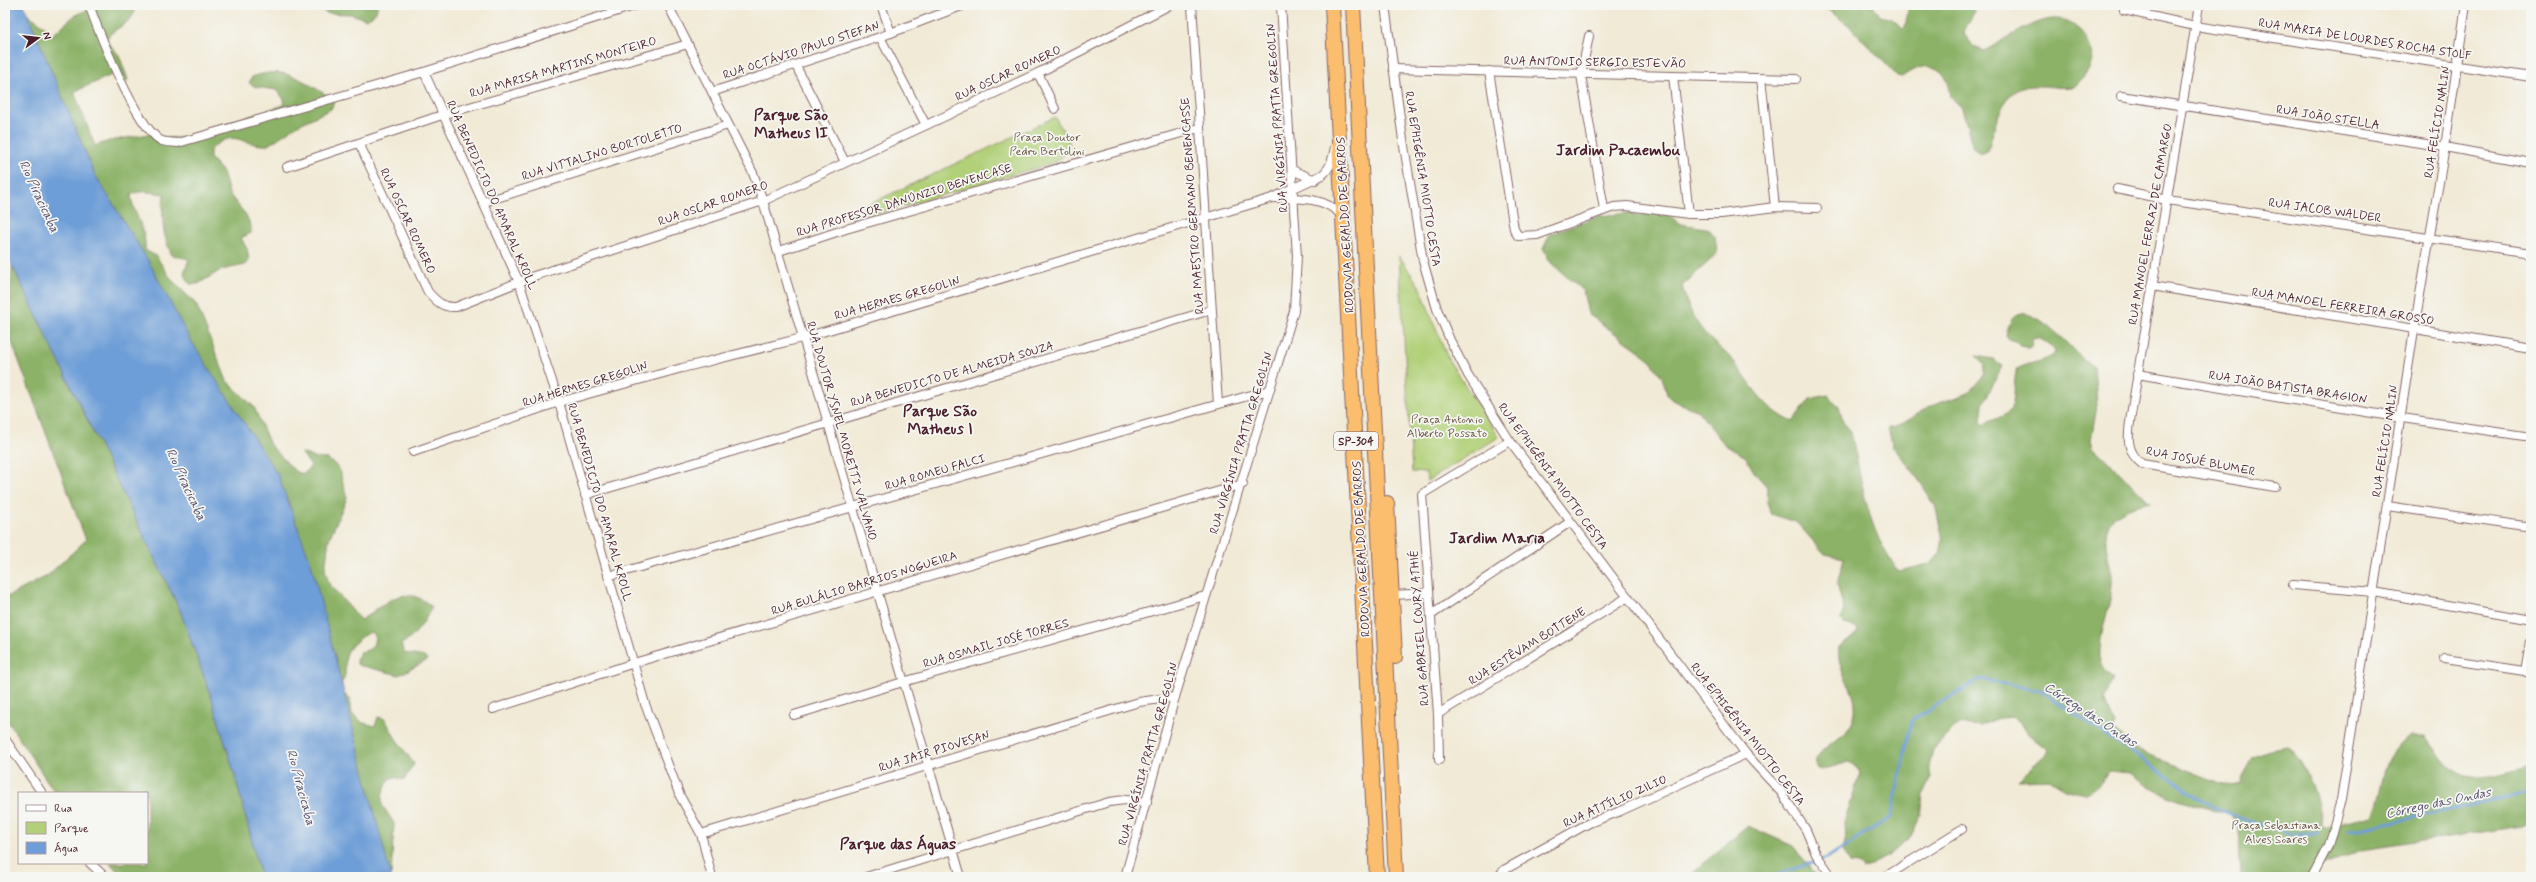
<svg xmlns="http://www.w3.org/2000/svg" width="2536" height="882" font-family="Mynerve,sans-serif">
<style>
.green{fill:#b1d078;stroke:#7e7852}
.forest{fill:#8cb268;stroke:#6b684a}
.water{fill:#6e9ed7;stroke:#5c5e81}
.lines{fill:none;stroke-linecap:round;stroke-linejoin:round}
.stream{stroke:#6e9ed7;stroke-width:3}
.street-casing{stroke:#846667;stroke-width:10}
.highway-casing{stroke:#846667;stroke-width:16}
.street{stroke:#fff;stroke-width:8}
.highway{stroke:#fbbd6e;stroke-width:14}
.labels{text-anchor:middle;stroke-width:3.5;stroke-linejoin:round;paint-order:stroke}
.shield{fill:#f6f6f2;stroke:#7e6067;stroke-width:1}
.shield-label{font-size:11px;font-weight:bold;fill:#4a1f2b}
.street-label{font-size:12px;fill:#4a1f2b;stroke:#f6f6f2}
.park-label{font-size:12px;fill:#695442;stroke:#f6f6f2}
.water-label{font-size:13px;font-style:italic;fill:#585270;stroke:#f6f6f2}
.district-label{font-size:16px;font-weight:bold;fill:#4a1f2b;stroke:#f6f6f2}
</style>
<rect width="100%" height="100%" fill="#f6f6f2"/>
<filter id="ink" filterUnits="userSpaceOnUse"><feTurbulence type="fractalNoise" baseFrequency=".025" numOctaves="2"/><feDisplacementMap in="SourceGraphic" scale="8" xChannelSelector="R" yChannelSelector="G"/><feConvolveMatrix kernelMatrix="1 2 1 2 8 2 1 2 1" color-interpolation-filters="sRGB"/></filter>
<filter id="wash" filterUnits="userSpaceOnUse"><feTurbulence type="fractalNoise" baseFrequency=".012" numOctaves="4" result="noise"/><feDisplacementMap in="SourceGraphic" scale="16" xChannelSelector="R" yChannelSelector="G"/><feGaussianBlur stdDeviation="0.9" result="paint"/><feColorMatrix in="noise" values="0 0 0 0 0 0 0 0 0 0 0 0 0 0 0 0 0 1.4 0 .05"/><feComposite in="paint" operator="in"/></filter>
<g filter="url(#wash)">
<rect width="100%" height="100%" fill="#f1ead6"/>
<!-- green -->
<g class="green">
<polygon points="1055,117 1069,141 1070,149 1057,162 869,216 861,208"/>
<polygon points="1399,256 1420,287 1448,359 1499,437 1427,481 1426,473 1412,472"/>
</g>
<!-- forest -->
<g class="forest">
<path d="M5,5C24,11 40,20 52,35L74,16L98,5H135C137,24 113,26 106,40L119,55L128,80L126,82L116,73L74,92L95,146L109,141L149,134L159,138H186L205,134L230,123L284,105V99L276,90L256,87L249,83L252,77C287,64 305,83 335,100L331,109L298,125L268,145C243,147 235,126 210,150V158L223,172L229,194L246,215L251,226V233L241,238L247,249L249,260L245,265L221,270L198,284H190L184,273L189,259L172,255C161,234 162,217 164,194C154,193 140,189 131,195C133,216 147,227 145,250L156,256L171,279L196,304L227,381L254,407L270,445L296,472L304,474L311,466L301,452L314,458L328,459L339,468L347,498L329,539L325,569L329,584L361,620C386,604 403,581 432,607C424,622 416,637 401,644L404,653L424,657L428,660L399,675L358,665L356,661L360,652C372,650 374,647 375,635L370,632C329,656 356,664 339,687L193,371Z"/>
<path d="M316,5H377C378,14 373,15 366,19L351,14L326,13Z"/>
<path d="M1822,5H1873L1880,16L1892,19L1903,28L1905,27L1909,5H1979C1975,12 1966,24 1964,34L1974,47L1984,51C2004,41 2031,21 2053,19C2071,17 2097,41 2092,60C2090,72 2082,79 2074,87C2059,89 2046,85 2031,86C2001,88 1994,129 1988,151L1980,154L1973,148L1962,108L1951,97C1948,65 1927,58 1902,77L1897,76L1851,27Z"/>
<path d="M1648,211L1669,215L1680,224L1706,228L1715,236L1717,254L1682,286C1687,307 1695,323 1710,339C1717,346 1726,352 1732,360C1753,386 1761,407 1793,422L1810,399L1828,395L1839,406L1843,421L1851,433C1862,479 1867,534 1899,571L1929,564L1940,554L1943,539L1935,505L1912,470L1893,447L1888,428H1894L1931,406L1968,393L1983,376L1985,365L1976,356L1993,359L2002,366L1983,404L1981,421L1984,425C1991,420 2001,418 2007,413C2018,403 2012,381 2017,369C2029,362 2043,363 2055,354L2054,349L2038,338L2032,339V346L2028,348L2010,340L2006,335C2015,285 2061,337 2076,353C2081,358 2088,362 2094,366L2097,404L2091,440L2093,447L2150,502C2137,505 2118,509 2110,522C2099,542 2114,566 2112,586C2110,611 2098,634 2100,659C2101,669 2106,673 2113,679L2104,699L2115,724L2113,729L2134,749L2223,784L2239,785L2252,756L2271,750L2289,747C2309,769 2319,799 2322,828L2372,816C2387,782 2376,763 2409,736H2425C2434,747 2443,760 2453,769C2473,787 2509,772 2531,767V822L2522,826L2362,850L2310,871L2307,877H2241L2238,828L2230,814L2181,801L2156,790L2131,773L2108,771L2098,786L2085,794L2067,790L2049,779L2018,780L2045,756L2048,750L2028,734L2021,723L2013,717L1999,718L1980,726L1961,724L1954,728L1933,750L1929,767L1931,779L1924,795L1921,815L1911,836L1888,856L1863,869L1858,864L1849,863L1843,852L1845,840L1844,823L1860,773L1856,766L1849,762L1821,770L1816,768C1811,748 1845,740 1852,723C1865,692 1834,676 1839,647L1854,637L1858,631L1856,627L1844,624L1840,620L1844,610L1837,584L1844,558L1825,554L1796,522L1771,514L1767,503L1768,488L1754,472L1746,457L1725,445L1698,411L1672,400L1667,394L1662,377L1648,357L1588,314L1583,291L1551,263L1543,249L1550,234L1598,216L1629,213L1639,217Z"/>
<polygon points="12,265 180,610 211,696 236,779 261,877 123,877 110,863 147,863 147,793 55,793 5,717 5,598 47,576 86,540 8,332"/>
<polygon points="346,695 350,699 352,714 363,723 375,726 378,717 385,719 396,739 414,764 404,780 394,777 389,779 382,795 382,805 394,823 391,877 336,696"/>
<polygon points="1748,826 1795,847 1816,877 1687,877"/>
</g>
<!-- water -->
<polygon class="water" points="5,5 24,5 94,173 149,262 188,336 278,475 311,563 391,877 261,877 236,779 211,696 180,610 5,251"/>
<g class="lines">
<!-- stream -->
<g class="stream">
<polyline points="2349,831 2512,797 2531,791"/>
<polyline points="1769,877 1827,858 1891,817 1912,720 1980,679 2041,691 2203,801 2239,818 2289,834 2319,833"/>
</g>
</g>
</g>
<g filter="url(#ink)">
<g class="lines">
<!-- street casing -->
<g class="street-casing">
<g id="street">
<path d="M89,5C100,35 135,124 160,140C165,143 172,142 178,143L424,72L637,5"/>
<polyline points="668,5 753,173 763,201 961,877"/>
<polyline points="881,5 891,33"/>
<polyline points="1192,5 1218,404"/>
<polyline points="1385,5 1403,140 1423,261 1437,309 1450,340 1468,375 1510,441 1746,754 1781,792 1806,830 1816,854 1832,877"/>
<path d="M2199,5L2131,415C2128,435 2125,451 2142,464L2275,487"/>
<polyline points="2124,10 2195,26 2531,77"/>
<polyline points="1589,36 1581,75 1604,209"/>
<polyline points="880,37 926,125"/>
<polyline points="796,66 845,162"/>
<polyline points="1393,69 1796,79"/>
<polyline points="1489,71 1514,229 1518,236 1537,235 1614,207 1627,206 1689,214 1721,214 1775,207 1817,208"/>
<polyline points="424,72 519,282 559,402 645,704 680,796 701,834 712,877"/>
<polyline points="1038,73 1055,109"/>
<polyline points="1673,76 1689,214"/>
<polyline points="1761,78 1775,207"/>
<polyline points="712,92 880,37 964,5"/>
<polyline points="2121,96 2445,147 2531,163"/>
<path d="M359,143L428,292C436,301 443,308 456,307L534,276L763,201L1038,73L1170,5"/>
<polyline points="287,167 445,114 688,44"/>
<polyline points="1292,170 1315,180"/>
<polyline points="2117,189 2167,200 2531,253"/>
<path d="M1275,198C1298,198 1326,197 1342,216"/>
<polyline points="484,202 728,125"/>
<polyline points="779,251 846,229 1199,128"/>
<polyline points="2152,286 2531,348"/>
<polyline points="2137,374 2402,418 2531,437"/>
<path d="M413,452L559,402L682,368L802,338L1272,198L1322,175C1331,168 1333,158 1335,147"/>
<polyline points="585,495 1211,310"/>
<polyline points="2387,506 2531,527"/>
<polyline points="608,576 1269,390"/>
<polyline points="2293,585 2374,592 2531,620"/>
<polyline points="1393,595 1429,593"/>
<polyline points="1431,615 1570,522"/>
<polyline points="2445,659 2531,672"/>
<polyline points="2526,672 2531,642"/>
<polyline points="493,709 634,663 1243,484"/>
<polyline points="1438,714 1628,597"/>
<polyline points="794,715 903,682 1205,596"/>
<polyline points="5,739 42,793"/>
<polyline points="1439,760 1438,714 1422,494 1510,441"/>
<polyline points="701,834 1139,702 1175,697"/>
<polyline points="90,863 105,877"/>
<polyline points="866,877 1109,802 1125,800 1147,802"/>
<polyline points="1125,877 1175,697 1294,311 1297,256 1281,5"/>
<polyline points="1498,877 1504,870 1589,823 1618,812 1746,754"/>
<polyline points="1885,877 1962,829"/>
<polyline points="2312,877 2328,846 2341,800 2414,330 2445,147 2466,5"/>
</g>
</g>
<!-- highway casing -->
<g class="highway-casing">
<g id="highway">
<polyline points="1332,5 1377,877"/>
<polyline points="1353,5 1396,877"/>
<polyline points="1387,503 1395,657"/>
</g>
</g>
<!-- street -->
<use href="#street" class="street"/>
<!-- highway -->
<use href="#highway" class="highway"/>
</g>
</g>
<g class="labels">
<!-- shield labels -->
<rect class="shield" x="1334" y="432" width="44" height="18" rx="3"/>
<g class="shield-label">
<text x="1356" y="445">SP-304</text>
</g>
<!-- street labels -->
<g class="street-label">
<text transform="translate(2365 39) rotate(9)" y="4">RUA MARIA DE LOURDES ROCHA STOLF</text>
<text transform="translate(801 50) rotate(-18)" y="4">RUA OCTÁVIO PAULO STEFAN</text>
<text transform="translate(1595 62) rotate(1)" y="4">RUA ANTONIO SERGIO ESTEVÃO</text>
<text transform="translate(563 67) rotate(-16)" y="4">RUA MARISA MARTINS MONTEIRO</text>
<text transform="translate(1008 73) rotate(-25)" y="4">RUA OSCAR ROMERO</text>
<text transform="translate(2328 117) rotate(9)" y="4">RUA JOÃO STELLA</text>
<text transform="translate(1277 118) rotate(-94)" y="4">RUA VIRGÍNIA PRATTA GREGOLIN</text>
<text transform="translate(2437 122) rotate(-81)" y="4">RUA FELÍCIO NALIN</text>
<text transform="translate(602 152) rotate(-17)" y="4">RUA VITTALINO BORTOLETTO</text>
<text transform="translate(1423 179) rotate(81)" y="4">RUA EPHIGÊNIA MIOTTO CESTA</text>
<text transform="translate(492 195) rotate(66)" y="4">RUA BENEDICTO DO AMARAL KROLL</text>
<text transform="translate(904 200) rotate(-17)" y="4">RUA PROFESSOR DANÚNZIO BENENCASE</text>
<text transform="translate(713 203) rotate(-19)" y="4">RUA OSCAR ROMERO</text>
<text transform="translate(1192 206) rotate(-94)" y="4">RUA MAESTRO GERMANO BENENCASSE</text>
<text transform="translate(2325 210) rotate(8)" y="4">RUA JACOB WALDER</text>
<text transform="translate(408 221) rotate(65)" y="4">RUA OSCAR ROMERO</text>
<text transform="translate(2150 224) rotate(-80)" y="4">RUA MANOEL FERRAZ DE CAMARGO</text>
<text transform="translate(1345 225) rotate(-93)" y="4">RODOVIA GERALDO DE BARROS</text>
<text transform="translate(897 298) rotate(-16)" y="4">RUA HERMES GREGOLIN</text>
<text transform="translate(2343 306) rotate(9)" y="4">RUA MANOEL FERREIRA GROSSO</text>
<text transform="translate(952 374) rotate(-16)" y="4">RUA BENEDICTO DE ALMEIDA SOUZA</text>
<text transform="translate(585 384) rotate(-17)" y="4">RUA HERMES GREGOLIN</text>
<text transform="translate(2288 387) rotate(9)" y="4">RUA JOÃO BATISTA BRAGION</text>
<text transform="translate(842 431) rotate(74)" y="4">RUA DOUTOR YSNEL MORETTI VALVANO</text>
<text transform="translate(2385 441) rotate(-81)" y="4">RUA FELÍCIO NALIN</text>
<text transform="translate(1241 443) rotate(-73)" y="4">RUA VIRGÍNIA PRATTA GREGOLIN</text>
<text transform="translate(2201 461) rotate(11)" y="4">RUA JOSUÉ BLUMER</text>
<text transform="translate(935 472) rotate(-16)" y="4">RUA ROMEU FALCI</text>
<text transform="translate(1553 476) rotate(54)" y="4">RUA EPHIGÊNIA MIOTTO CESTA</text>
<text transform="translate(600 502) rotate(74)" y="4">RUA BENEDICTO DO AMARAL KROLL</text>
<text transform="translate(1361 549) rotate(-93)" y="4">RODOVIA GERALDO DE BARROS</text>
<text transform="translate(864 583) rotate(-17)" y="4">RUA EULÁLIO BARRIOS NOGUEIRA</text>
<text transform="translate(1419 628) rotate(-94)" y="4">RUA GABRIEL COURY ATHIÉ</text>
<text transform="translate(996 643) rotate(-16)" y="4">RUA OSMAIL JOSÉ TORRES</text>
<text transform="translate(1527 646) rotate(-32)" y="4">RUA ESTÊVAM BOTTENE</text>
<text transform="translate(1748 734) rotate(52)" y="4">RUA EPHIGÊNIA MIOTTO CESTA</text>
<text transform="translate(934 751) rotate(-17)" y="4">RUA JAIR PIOVESAN</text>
<text transform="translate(1148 754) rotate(-74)" y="4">RUA VIRGÍNIA PRATTA GREGOLIN</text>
<text transform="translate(1615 801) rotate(-24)" y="4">RUA ATTÍLIO ZILIO</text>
</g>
<!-- park labels -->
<g class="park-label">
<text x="1047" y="141">Praça Doutor<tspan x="1047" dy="14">Pedro Bertolini</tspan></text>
<text x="1447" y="423">Praça Antonio<tspan x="1447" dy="14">Alberto Possato</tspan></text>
<text x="2276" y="829">Praça Sebastiana<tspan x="2276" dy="14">Alves Soares</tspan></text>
</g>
<!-- water labels -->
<g class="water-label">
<text transform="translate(40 196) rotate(65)" y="5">Rio Piracicaba</text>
<text transform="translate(187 484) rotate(65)" y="5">Rio Piracicaba</text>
<text transform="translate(2091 714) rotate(33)" y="5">Córrego das Ondas</text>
<text transform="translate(302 787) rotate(75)" y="5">Rio Piracicaba</text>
<text transform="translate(2438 802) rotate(-12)" y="5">Córrego das Ondas</text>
</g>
<!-- district labels -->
<g class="district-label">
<text x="791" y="120">Parque São<tspan x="791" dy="18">Matheus II</tspan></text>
<text x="1618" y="155">Jardim Pacaembu</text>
<text x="940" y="416">Parque São<tspan x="940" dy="18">Matheus I</tspan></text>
<text x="1497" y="543">Jardim Maria</text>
<text x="898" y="849">Parque das Águas</text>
</g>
</g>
<!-- margin -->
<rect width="2536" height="882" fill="none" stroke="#f6f6f2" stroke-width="20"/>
<!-- legend -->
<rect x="18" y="792" width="130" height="72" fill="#f6f6f2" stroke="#b1a0a2"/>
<rect x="26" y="805" width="20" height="6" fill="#ffffff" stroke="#b1a0a2"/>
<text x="54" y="812" font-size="12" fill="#4a1f2b">Rua</text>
<rect x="26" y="822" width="20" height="12" fill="#b1d078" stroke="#b1a0a2"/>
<text x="54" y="832" font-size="12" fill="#4a1f2b">Parque</text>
<rect x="26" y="842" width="20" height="12" fill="#6e9ed7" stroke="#b1a0a2"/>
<text x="54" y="852" font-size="12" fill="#4a1f2b">Água</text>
<!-- north arrow -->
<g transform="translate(38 38) rotate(75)" stroke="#f6f6f2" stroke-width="3" paint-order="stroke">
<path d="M0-3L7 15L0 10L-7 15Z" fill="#4a1f2b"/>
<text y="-6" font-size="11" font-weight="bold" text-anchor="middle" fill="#4a1f2b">N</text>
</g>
</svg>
